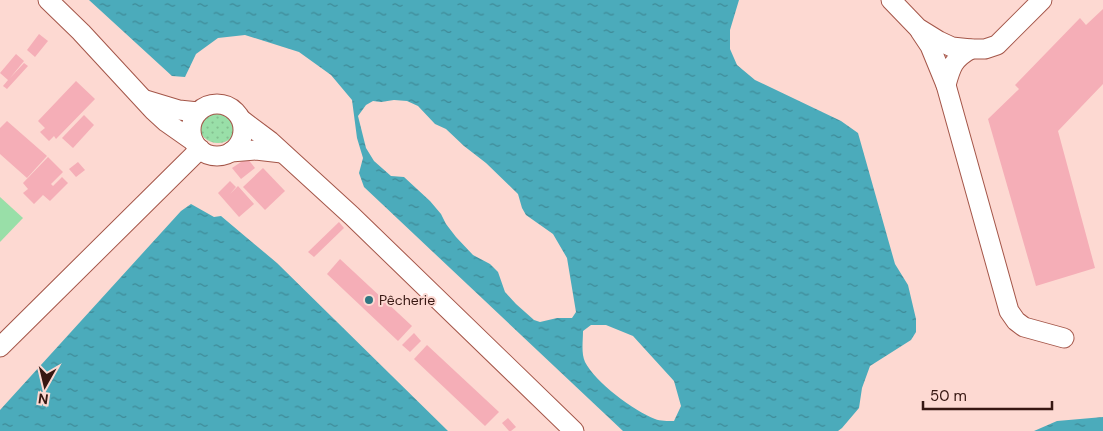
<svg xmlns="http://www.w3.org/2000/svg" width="1103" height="431" font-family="'DM Sans',sans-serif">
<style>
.grass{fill:url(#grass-dots)}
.pitch{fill:#99dfa8}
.water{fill:url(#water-ripples);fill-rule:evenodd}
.building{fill:#f5aeb7}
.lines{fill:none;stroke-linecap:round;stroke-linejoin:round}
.minor-casing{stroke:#a45649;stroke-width:21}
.minor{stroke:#fff;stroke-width:19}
.poi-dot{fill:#2f7682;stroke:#fdd9d2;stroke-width:2}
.labels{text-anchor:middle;stroke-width:4;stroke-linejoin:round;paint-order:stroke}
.poi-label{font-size:14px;fill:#371712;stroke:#fdd9d2;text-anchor:start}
</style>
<defs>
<pattern id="grass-dots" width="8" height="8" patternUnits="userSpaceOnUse" patternTransform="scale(1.25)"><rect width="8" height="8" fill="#99dfa8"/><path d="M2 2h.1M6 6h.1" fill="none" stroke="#84bf90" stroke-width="1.8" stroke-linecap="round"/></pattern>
<pattern id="water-ripples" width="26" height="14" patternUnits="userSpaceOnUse" patternTransform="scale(1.25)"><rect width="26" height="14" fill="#4babbb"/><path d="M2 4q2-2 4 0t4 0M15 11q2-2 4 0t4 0" fill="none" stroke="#3f8a97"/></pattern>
</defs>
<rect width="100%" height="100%" fill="#fdd9d2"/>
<!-- grass -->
<circle class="grass" cx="218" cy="123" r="20"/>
<!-- pitch -->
<polygon class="pitch" points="0,197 23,218 0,242"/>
<!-- water -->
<g class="water">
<path d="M89,0H739L730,30V49L737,65L755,80L841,121L858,133L895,264L908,285L916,319V332L911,340L870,366L862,388L859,408L842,428L838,431H623L364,187L359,173L363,158L357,138L352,100L331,75L299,52L245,35L218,38L196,54L185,77L172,76ZM394,100L407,101L418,106L435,124L446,129L464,146L486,163L518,194L522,208L526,215L553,234L567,258L576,312L572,318H557L540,322L534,320L516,304L505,292L498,272L490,264L473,255L456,237L446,224L441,214L430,201L404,177L391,176L374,161L366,148L358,116L366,105L373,101L381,102ZM591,325H606L633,336L674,381L681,406L674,421C668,421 660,421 655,419C634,411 595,382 585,362C581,353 583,341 583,331Z"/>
<polygon points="191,204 214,217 221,216 277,263 448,431 0,431 0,410 181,211"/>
<polygon points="1103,417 1103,431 1034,431 1057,421"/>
</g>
<!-- building -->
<g class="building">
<polygon points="1103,9 1103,84 1058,131 1095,268 1036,286 988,119 1019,89 1015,85 1080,18 1086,25"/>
<polygon points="39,34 48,41 35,57 27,50"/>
<polygon points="16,54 24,61 10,78 24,63 28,66 7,89 3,86 8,80 0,73"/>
<polygon points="76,81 95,99 56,139 54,136 49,141 40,132 45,128 38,121"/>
<polygon points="84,115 94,125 73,148 62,138"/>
<polygon points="7,121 47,156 27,178 0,154 0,128"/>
<polygon points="48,157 63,172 51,184 53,186 62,177 68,183 50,201 43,195 34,204 23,193 28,189 23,183"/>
<polygon points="247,158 255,168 241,179 232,168"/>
<polygon points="78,162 85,170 76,177 69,169"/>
<polygon points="263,168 285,191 265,210 243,187"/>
<polygon points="230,181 236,187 230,194 238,186 254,204 239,217 218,193"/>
<polygon points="339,222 344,228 314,257 308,252"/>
<polygon points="340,259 412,326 398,341 327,274"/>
<polygon points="414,333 421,341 410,352 402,345"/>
<polygon points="427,345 499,412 485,426 414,359"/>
<polygon points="508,418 516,427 511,431 509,431 502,423"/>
</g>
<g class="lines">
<!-- minor casing -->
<g class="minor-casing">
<g id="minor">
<polyline points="48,0 81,32 154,111 166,122 193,141"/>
<polyline points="891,0 918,28 939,41 952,47 971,49 985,49 997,45 1042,0"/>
<path d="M920,31L930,46L946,85C951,67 953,59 971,49"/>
<polyline points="946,85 1009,311 1016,321 1024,327 1064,338"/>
<polyline points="146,100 179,110 198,112"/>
<circle cx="217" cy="130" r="26"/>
<polyline points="242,120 270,141 352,216 574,431"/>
<polyline points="231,152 256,150 282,153"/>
<polyline points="0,347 200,149"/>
</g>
</g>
<!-- minor -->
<use href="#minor" class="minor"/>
</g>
<!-- markers -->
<circle class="poi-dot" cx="369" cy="300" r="5"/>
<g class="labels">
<!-- poi labels -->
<g class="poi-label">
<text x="379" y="305">Pêcherie</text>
</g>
</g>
<!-- north arrow -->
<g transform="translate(45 386) rotate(188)" stroke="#fdd9d2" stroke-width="4" paint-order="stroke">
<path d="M0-4L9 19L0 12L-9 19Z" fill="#371712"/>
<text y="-8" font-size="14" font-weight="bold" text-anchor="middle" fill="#371712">N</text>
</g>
<!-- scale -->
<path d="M923 401v8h129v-8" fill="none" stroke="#371712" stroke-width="2.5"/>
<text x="930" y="401" font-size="15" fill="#371712" stroke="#fdd9d2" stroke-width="4" paint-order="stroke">50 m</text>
</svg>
